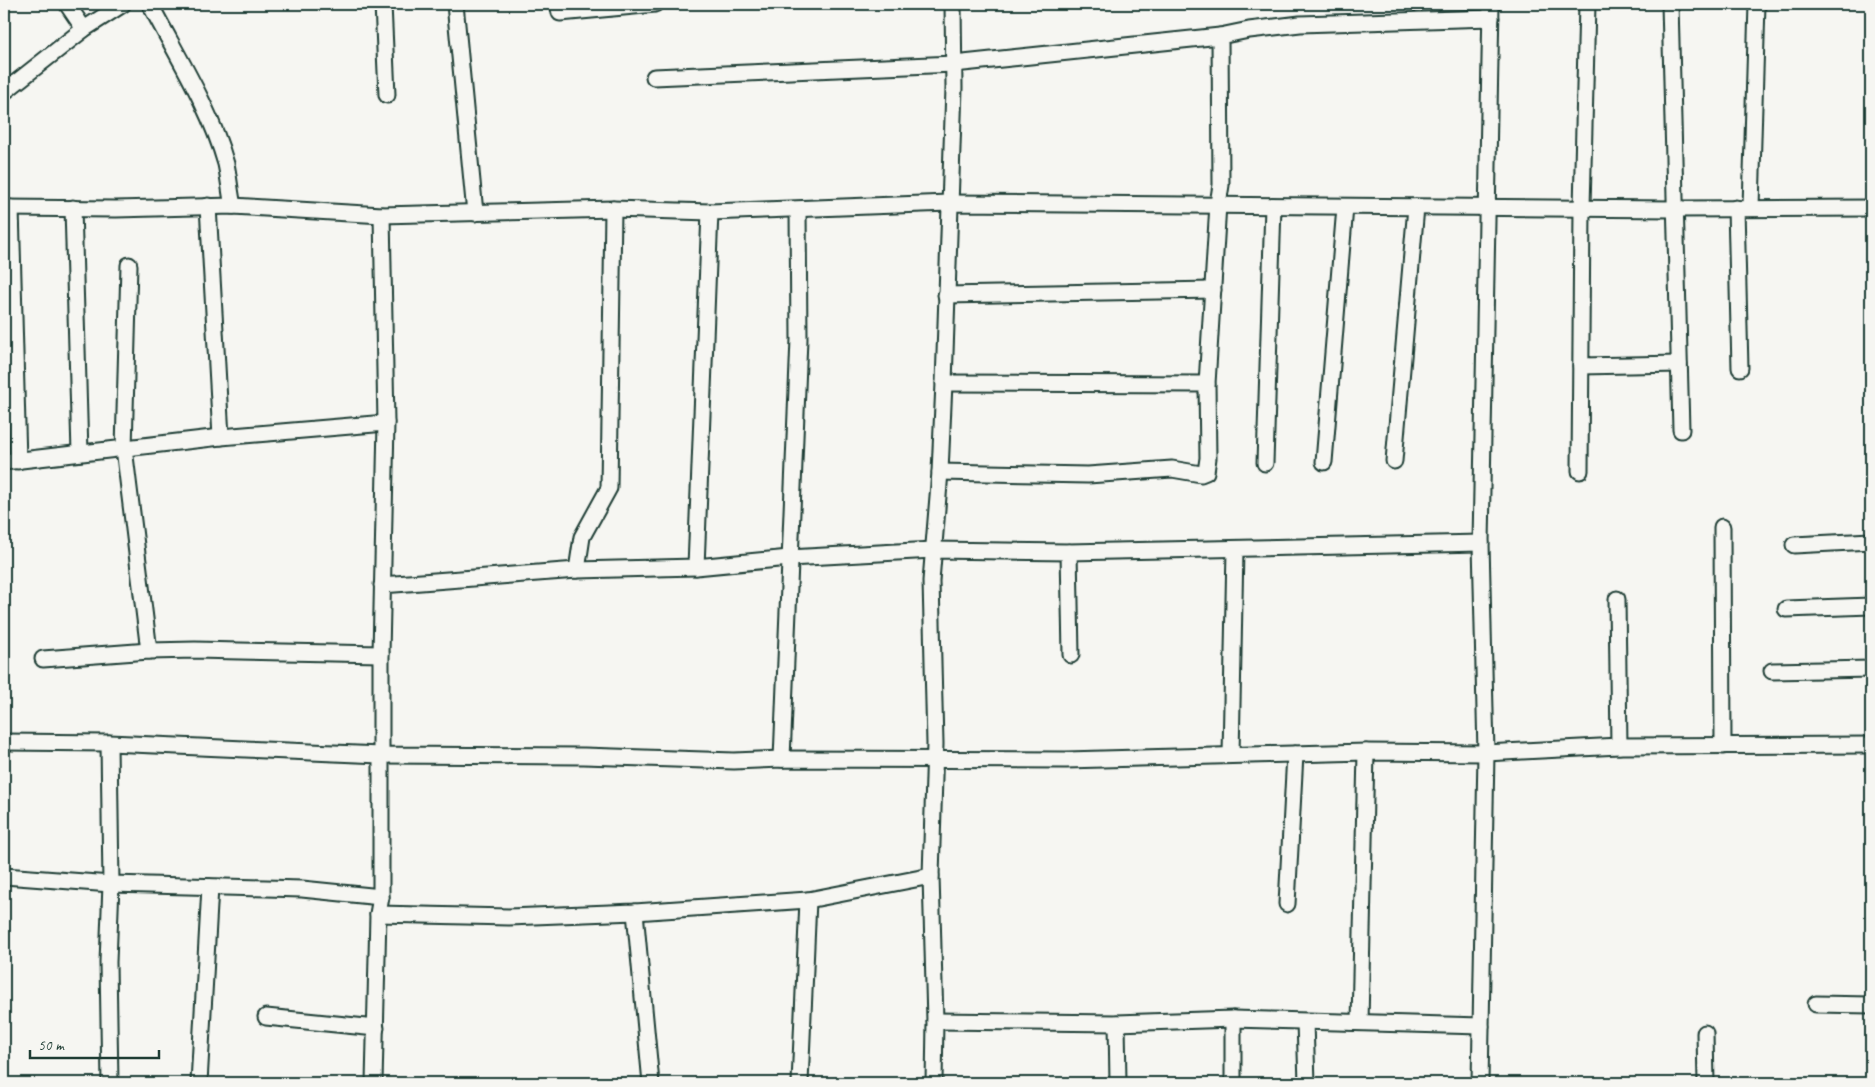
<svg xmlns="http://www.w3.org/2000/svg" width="1875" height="1087" font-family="Caveat,sans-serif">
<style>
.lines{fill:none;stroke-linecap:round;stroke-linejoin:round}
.minor-casing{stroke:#1f3d34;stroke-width:19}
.minor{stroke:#f6f6f2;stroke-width:15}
</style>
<rect width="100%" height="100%" fill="#f6f6f2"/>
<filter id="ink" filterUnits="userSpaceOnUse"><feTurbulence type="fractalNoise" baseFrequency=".02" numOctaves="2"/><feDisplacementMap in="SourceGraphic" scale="10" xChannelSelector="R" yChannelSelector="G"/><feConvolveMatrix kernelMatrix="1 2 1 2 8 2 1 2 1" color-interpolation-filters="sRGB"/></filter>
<g filter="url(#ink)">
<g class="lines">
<!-- minor casing -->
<g class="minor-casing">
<g id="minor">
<polyline points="67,4 84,29"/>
<path d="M150,4C177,56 210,107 226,164C229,178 230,192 233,206"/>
<polyline points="383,4 387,95"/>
<polyline points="455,4 475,213"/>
<polyline points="558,4 560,13 655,4"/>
<polyline points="1670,4 1681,430"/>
<polyline points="654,77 954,64 1220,36"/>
<polyline points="4,92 84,29 123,4"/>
<polyline points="208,206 221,437"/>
<polyline points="1751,207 1757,4"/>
<polyline points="4,208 116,209 233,206 382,215 613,209 710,212 949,203 1674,209 1871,208"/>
<polyline points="11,208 18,461"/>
<polyline points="73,208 80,453"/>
<polyline points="1736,208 1740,368"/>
<polyline points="129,265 124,448 149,651"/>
<polyline points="946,295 1213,290"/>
<polyline points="1581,366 1679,364"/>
<polyline points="944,383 1207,384"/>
<polyline points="1394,461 1416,207"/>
<polyline points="4,462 221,437 386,423"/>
<polyline points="1324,462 1345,207"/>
<polyline points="1265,463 1273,206"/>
<polyline points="1580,471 1582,208 1587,4"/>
<polyline points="940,472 1088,475 1172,469 1201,474 1206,472 1208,458 1207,384 1218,204 1221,185 1220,36 1249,30 1300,24 1491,18"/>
<polyline points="1722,527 1723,746"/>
<polyline points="1794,545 1871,541"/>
<polyline points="1069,552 1071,655"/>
<polyline points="696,567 710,212"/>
<polyline points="577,570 582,537 609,488 613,209"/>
<polyline points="382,585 577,570 696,567 789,558 933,550 1069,552 1481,543"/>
<polyline points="1617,599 1619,746"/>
<polyline points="1786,609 1871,606"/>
<polyline points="43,659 149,651 195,650 381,654"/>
<polyline points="1772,671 1871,669"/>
<polyline points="4,742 109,743 380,755 584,756 734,761 782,759 1066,760 1366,752 1486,753 1619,746 1871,745"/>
<polyline points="109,743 111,884 108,962 110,1083"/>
<polyline points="1231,755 1235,549"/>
<polyline points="782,759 799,339 798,210"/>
<polyline points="4,876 111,884 302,889 381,897"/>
<polyline points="1287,904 1295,754"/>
<polyline points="635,912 651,1083"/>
<polyline points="378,914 509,917 635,912 808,900 931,876"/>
<polyline points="1816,1004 1871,1005"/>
<polyline points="266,1017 376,1028"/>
<polyline points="1233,1019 1233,1083"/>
<polyline points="935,1021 1117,1023 1233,1019 1481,1026"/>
<polyline points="1305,1022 1307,1083"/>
<polyline points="1360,1022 1366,752"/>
<polyline points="1117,1023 1118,1083"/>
<polyline points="1705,1033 1706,1083"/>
<polyline points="199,1083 210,887"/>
<polyline points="374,1083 378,914 381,897 381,654 386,423 382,215"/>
<polyline points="800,1083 808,900"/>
<polyline points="934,1083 935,1021 931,876 935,744 931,581 940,472 944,383 954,88 953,4"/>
<polyline points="1480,1083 1486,753 1481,543 1491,4"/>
</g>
</g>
<!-- minor -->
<use href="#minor" class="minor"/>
</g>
</g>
<!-- margin -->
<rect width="1875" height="1087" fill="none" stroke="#f6f6f2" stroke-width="20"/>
<rect x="10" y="10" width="1855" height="1067" fill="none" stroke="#1f3d34" stroke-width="2" filter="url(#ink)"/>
<!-- scale -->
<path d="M30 1050v8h129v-8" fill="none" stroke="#1f3d34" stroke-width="2.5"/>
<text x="38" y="1050" font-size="15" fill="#1f3d34" stroke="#f6f6f2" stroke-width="4" paint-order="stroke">50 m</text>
</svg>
